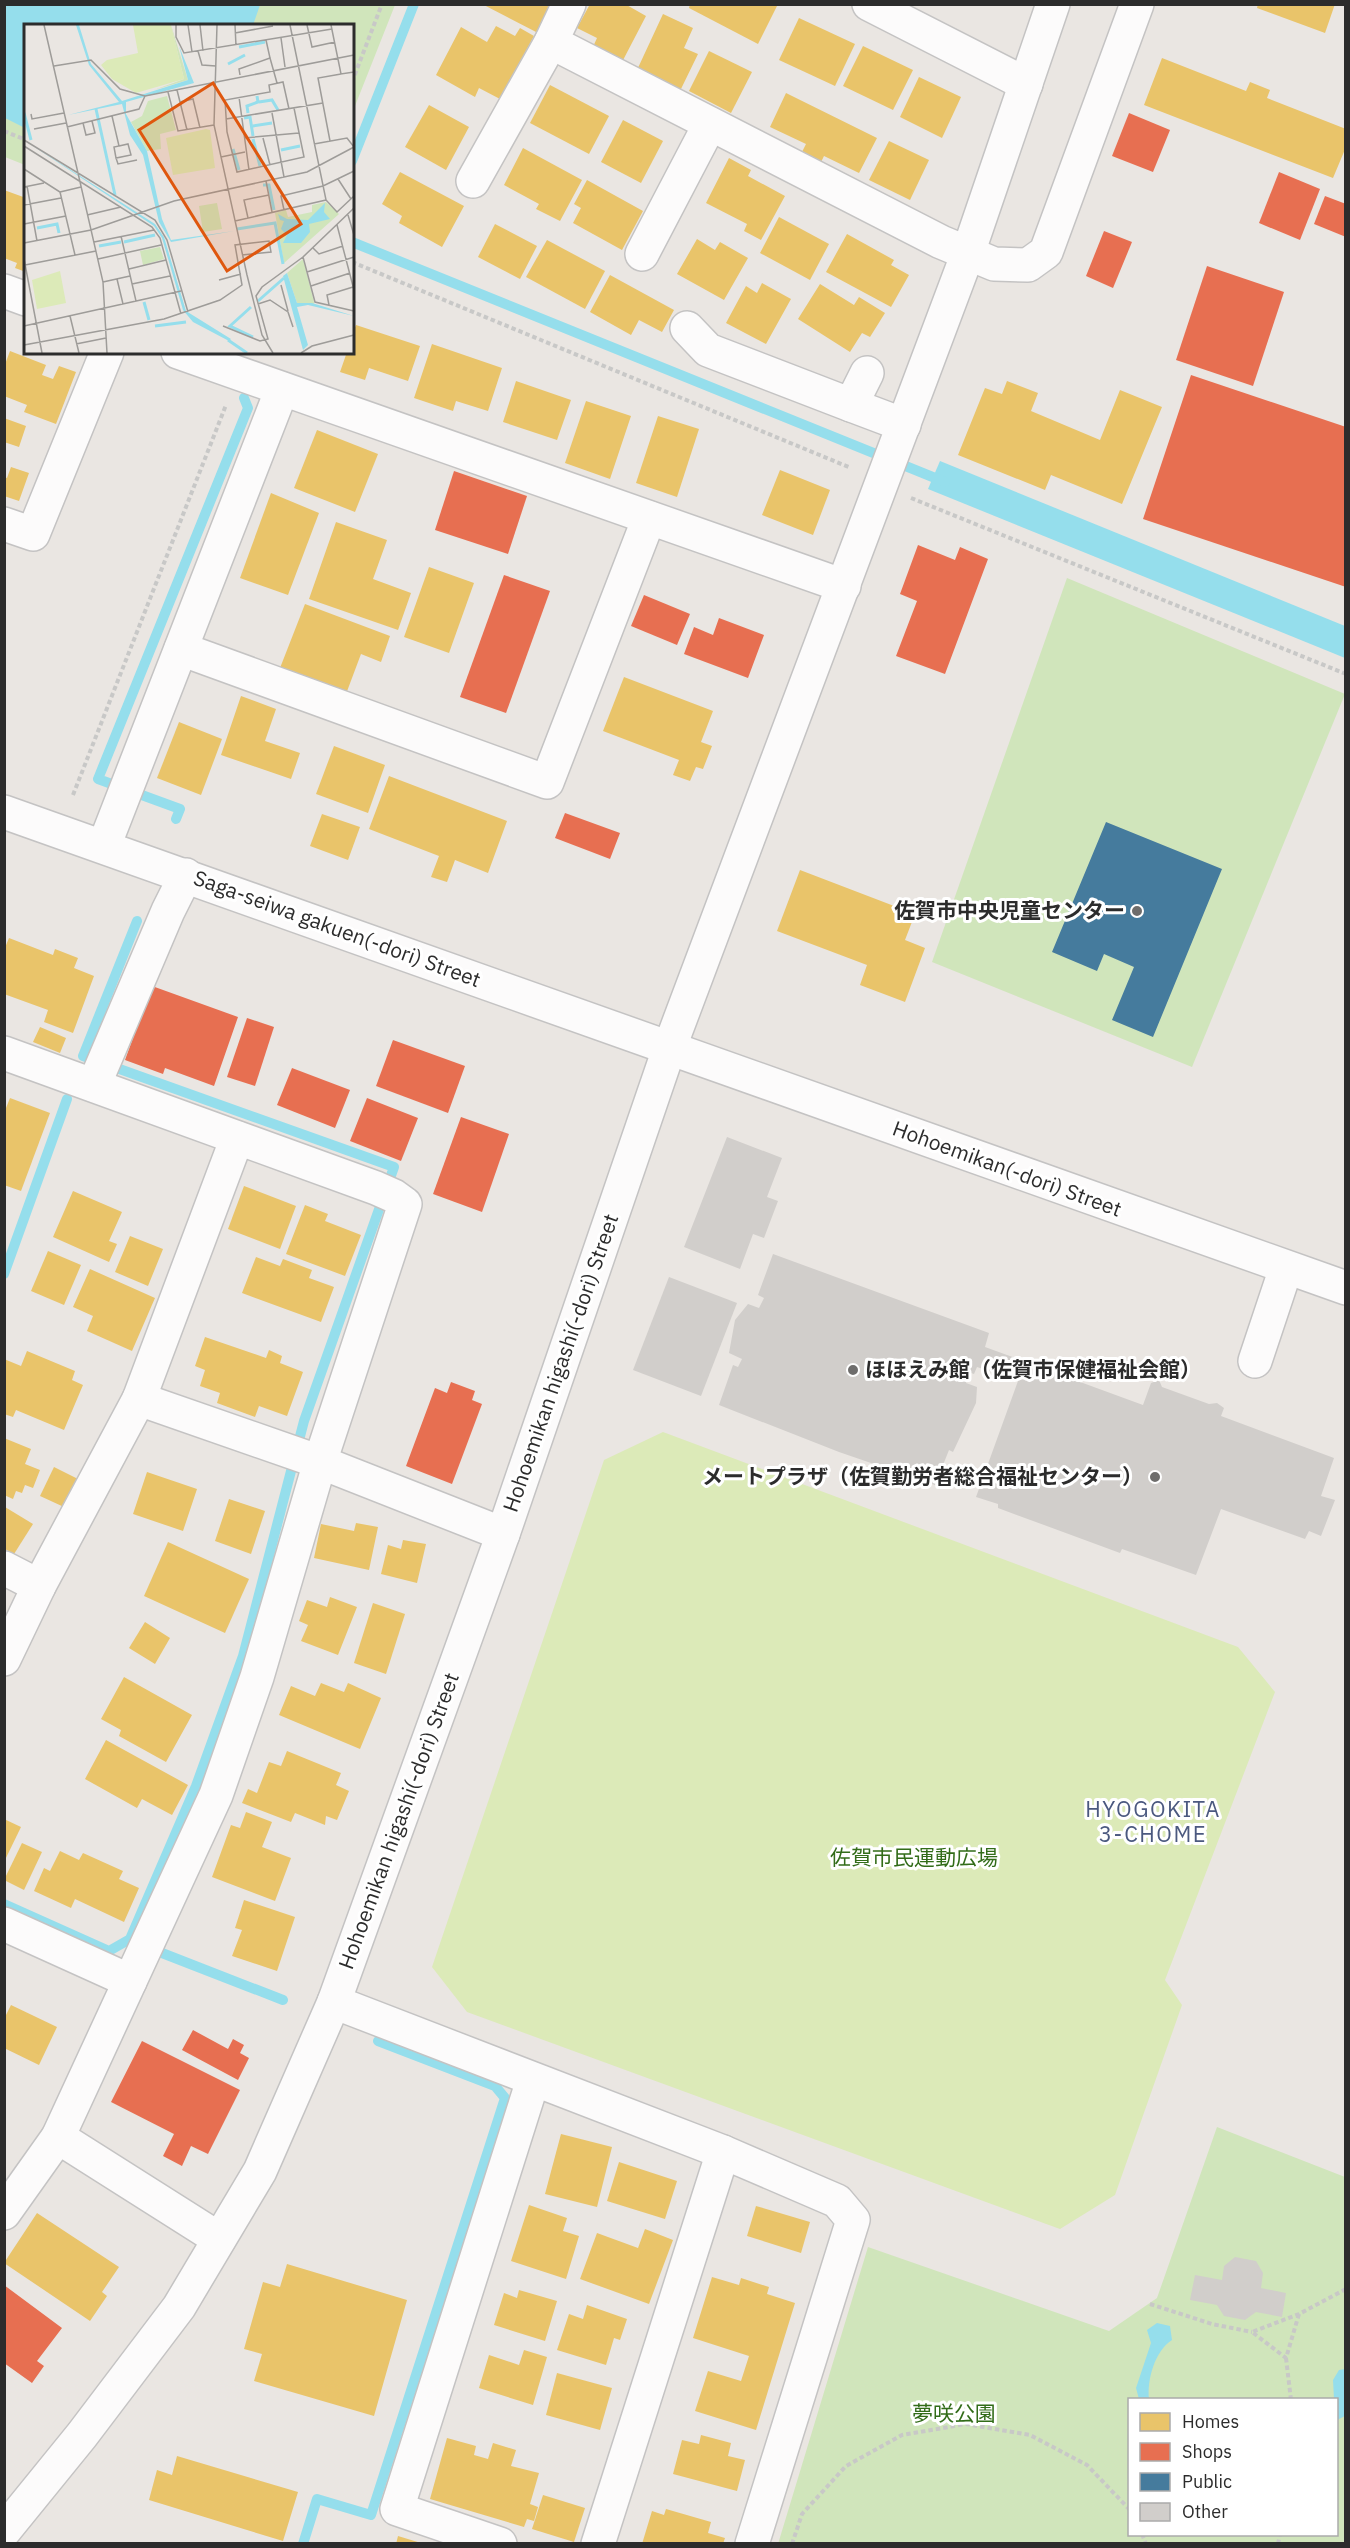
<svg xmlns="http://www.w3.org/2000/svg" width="1350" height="2548" font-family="'IBM Plex Sans','Noto Sans JP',sans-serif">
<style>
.green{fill:#d0e5bb;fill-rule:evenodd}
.pitch{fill:#dceab8}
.water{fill:#95deec}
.homes{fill:#e9c46a}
.shops{fill:#e76f51}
.public{fill:#457b9d}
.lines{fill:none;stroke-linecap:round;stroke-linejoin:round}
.stream{stroke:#95deec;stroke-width:10}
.building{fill:#d1cecb}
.minor-casing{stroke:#c4c3c3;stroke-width:36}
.path{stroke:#c8c8c7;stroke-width:4;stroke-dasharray:4.5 3;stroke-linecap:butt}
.minor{stroke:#fcfbfb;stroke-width:33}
.poi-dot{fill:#6e6d6c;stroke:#fff;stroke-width:2}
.labels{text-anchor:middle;stroke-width:6;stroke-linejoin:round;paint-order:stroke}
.poi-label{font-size:21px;font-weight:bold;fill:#2c2c2c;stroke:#fff;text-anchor:end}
.street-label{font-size:21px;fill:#2c2c2c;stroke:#fff}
.park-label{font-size:21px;fill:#326c19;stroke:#fff}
.neighbourhood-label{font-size:22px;letter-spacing:1.5px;fill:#4b597f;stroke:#fff}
.inset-river{fill:none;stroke:#95deec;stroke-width:3}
.inset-road{fill:none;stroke:#9e9c99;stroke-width:1.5}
.view{fill:#df570e;fill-opacity:0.15;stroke:#df570e;stroke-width:3}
.inset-edge{fill:none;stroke:#2c2c2c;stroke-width:3}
</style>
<rect width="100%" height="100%" fill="#eae6e2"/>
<!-- green -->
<g class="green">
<polygon points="5,5 395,5 353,111 352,26 26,26 25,165 5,157"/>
<polygon points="1067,578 1345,694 1192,1067 932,962"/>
<path d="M1217,2127L1345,2177V2543L778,2544L868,2247L1109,2331L1157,2298ZM1130,2400H1336V2534H1130Z"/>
</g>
<!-- pitch -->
<polygon class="pitch" points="663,1432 1238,1647 1275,1692 1165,1980 1182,2005 1115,2195 1060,2229 467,2012 432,1967 604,1460"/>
<!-- water -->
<g class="water">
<polygon points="4,5 5,4 260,5 253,25 26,26 25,128 5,118"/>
<polygon points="940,461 1345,626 1345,658 928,489"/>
<path d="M1157,2323L1170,2326L1172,2340C1155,2351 1147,2379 1149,2399H1139L1136,2388L1151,2343L1147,2330Z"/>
<polygon points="1345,2369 1345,2416 1337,2420 1336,2400 1334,2399 1333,2380 1339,2370"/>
</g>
<!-- homes -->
<g class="homes">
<polygon points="482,4 547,4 552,7 538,33"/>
<polygon points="590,4 625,4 646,16 621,64 592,49 597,38 577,28"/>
<polygon points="690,4 778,4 758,44 689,8"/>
<polygon points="1258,4 1335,4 1325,33 1257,8"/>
<polygon points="663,14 693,28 684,48 698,54 680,91 637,70"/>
<polygon points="799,18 855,44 835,86 779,60"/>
<polygon points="496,26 515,36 520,28 534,36 500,99 479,88 475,97 436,75 461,27 487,42"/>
<polygon points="863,46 913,70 893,110 843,86"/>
<polygon points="709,51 752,72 731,113 689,91"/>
<polygon points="1162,58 1246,91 1250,82 1270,90 1267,98 1346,129 1346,147 1333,178 1144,105"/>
<polygon points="919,77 961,97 942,138 900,117"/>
<polygon points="550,85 609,116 589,154 530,123"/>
<polygon points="786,93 877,138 859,173 824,156 821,162 802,152 806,144 770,127"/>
<polygon points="429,105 469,127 446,170 405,147"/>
<polygon points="623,120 663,141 641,183 601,162"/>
<polygon points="889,141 929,160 910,200 869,180"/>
<polygon points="523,148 582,180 560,221 536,209 539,204 504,185"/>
<polygon points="729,158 751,170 748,176 785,196 761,240 744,231 747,224 706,203"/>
<polygon points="400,172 464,206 442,247 399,223 402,216 382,204"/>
<polygon points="587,180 643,211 622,250 573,223 581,208 574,204"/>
<polygon points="4,190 26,198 26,272 15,268 17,263 4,258"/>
<polygon points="779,217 829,244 810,280 760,253"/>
<polygon points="495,224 537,246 520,279 478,257"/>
<polygon points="847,234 894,260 891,265 909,275 891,307 826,272"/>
<polygon points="697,239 715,250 720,242 748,258 724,300 677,274"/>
<polygon points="547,240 605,271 585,309 526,277"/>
<polygon points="610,275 674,310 662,332 639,320 631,335 590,312"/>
<polygon points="762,283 791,299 766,344 726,323 746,286 757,293"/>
<polygon points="820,284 854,305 859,297 885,313 870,337 862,333 850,352 798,319"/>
<polygon points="356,325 420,346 408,381 369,368 365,380 340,372 347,352 352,352 352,335"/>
<polygon points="432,344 502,368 488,411 456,401 453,411 414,398"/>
<polygon points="10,351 46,365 42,375 53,379 59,366 76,372 56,424 24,412 27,405 4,396 4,367"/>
<polygon points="516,381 571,400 557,440 503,422"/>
<polygon points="1007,381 1038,393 1031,411 1100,440 1120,390 1162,407 1122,504 1051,475 1045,490 958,455 985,388 1002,394"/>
<polygon points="586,401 631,416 610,479 565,463"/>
<polygon points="658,416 699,429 677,497 636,483"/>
<polygon points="4,418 26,426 19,447 4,442"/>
<polygon points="317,430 378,454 355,512 294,488"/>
<polygon points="11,467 29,473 19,501 4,496 4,477 7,478"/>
<polygon points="780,470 830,490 813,535 762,515"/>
<polygon points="271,493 319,513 288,595 240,578"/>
<polygon points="336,522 387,540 373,579 411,593 398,630 309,599"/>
<polygon points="429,567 474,583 449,653 404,637"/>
<polygon points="305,604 390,636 381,662 361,654 346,694 280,668"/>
<polygon points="624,677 713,711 701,742 712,746 703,769 696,767 690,781 673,775 679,760 603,731"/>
<polygon points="241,696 276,709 265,741 300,753 291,779 221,755"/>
<polygon points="179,722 222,739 201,795 157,778"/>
<polygon points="334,746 385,765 368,813 316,794"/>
<polygon points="389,776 507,821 488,873 455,860 447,882 431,877 439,856 369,829"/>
<polygon points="322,814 360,827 348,860 310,846"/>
<polygon points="800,870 915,914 905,940 925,948 905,1002 860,985 867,965 777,931"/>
<polygon points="9,938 53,955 55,949 78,958 74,968 94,976 73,1033 44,1022 48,1010 4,994 4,950"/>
<polygon points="40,1027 66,1038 60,1053 33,1042"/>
<polygon points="10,1098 50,1113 21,1191 4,1185 4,1113"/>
<polygon points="244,1186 296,1206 280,1249 228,1229"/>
<polygon points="73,1191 122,1212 109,1241 117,1244 109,1262 53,1237"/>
<polygon points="305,1205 328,1214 325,1221 361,1235 345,1276 286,1254"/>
<polygon points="130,1236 163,1249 148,1286 115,1272"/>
<polygon points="48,1251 81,1265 64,1305 31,1291"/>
<polygon points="256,1257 280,1266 283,1259 312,1270 309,1278 334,1287 321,1322 242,1293"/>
<polygon points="90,1269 155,1298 132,1351 87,1331 93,1316 73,1307"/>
<polygon points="205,1337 266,1358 269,1350 282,1356 280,1363 303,1372 287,1416 259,1406 255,1417 217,1403 220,1393 200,1386 205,1370 195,1366"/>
<polygon points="27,1351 75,1371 72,1380 83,1385 64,1430 16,1410 13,1417 4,1414 4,1359 21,1366"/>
<polygon points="4,1438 31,1449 25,1464 40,1470 33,1488 25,1485 22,1493 16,1491 13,1499 4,1495"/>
<polygon points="54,1467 78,1479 64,1507 40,1496"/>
<polygon points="147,1472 197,1489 183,1531 133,1514"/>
<polygon points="229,1499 265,1511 251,1554 215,1541"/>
<polygon points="5,1507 33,1524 14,1554 5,1549"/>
<polygon points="356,1523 378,1527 369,1570 314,1558 321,1524 354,1531"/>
<polygon points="403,1540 426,1544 417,1583 381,1574 388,1545 401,1549"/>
<polygon points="168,1542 249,1579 225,1633 144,1596"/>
<polygon points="330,1597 357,1607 338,1655 301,1641 308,1625 299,1621 307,1600 327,1607"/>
<polygon points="373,1603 405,1614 386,1674 354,1663"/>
<polygon points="145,1622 170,1638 155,1664 129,1648"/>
<polygon points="124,1677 192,1715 166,1762 119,1736 121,1730 101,1719"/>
<polygon points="321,1683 344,1692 348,1683 381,1698 360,1749 279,1715 291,1686 315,1696"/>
<polygon points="106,1740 188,1785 172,1815 142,1799 137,1808 85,1779"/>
<polygon points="287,1751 341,1773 336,1785 349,1791 337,1820 326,1816 325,1825 295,1813 291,1822 242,1803 248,1789 257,1793 269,1762 281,1766"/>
<polygon points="246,1812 272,1822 262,1847 291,1858 275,1901 212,1877 231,1825 240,1828"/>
<polygon points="4,1819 21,1827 4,1862"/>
<polygon points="22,1843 42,1852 24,1890 4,1880"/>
<polygon points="60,1851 79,1860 83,1853 123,1871 119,1879 139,1888 124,1922 75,1899 71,1908 34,1891 44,1868 50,1871"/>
<polygon points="244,1900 295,1917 277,1971 232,1956 242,1930 235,1928"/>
<polygon points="11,2005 57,2027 39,2065 4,2048 4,2019"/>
<polygon points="561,2134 612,2147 597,2207 545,2194"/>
<polygon points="619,2162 677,2181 665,2219 607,2201"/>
<polygon points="529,2205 567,2218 563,2231 579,2236 566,2279 511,2261"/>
<polygon points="756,2206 810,2222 801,2253 747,2236"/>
<polygon points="37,2213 119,2267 102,2292 107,2296 90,2321 4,2263"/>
<polygon points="645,2229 673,2240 649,2304 580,2279 597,2233 638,2248"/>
<polygon points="287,2264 407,2300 374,2416 254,2381 262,2354 244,2349 263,2282 280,2287"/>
<polygon points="712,2277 739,2285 741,2278 769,2287 767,2294 795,2303 756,2430 695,2411 708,2371 741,2381 749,2356 693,2338"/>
<polygon points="519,2290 557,2301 545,2341 494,2325 504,2293 517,2298"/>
<polygon points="587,2305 627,2319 620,2340 614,2338 606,2365 557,2350 569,2314 583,2319"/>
<polygon points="524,2350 547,2357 533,2405 479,2388 489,2355 519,2365"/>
<polygon points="557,2373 612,2388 600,2430 546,2415"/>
<polygon points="701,2435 731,2443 728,2456 745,2460 737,2491 673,2474 682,2440 699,2444"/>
<polygon points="447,2438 476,2446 474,2455 488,2459 493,2443 516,2450 511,2466 539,2473 530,2504 538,2507 534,2521 527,2519 524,2527 430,2499"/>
<polygon points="177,2456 298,2492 283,2541 149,2500 157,2470 172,2475"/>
<polygon points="543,2495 585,2508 574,2542 532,2529"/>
<polygon points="666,2509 711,2522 708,2533 725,2538 723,2544 642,2544 652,2511 664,2515"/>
<polygon points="398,2536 421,2543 421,2544 396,2544"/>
</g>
<!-- shops -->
<g class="shops">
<polygon points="1129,113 1170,130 1153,172 1112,156"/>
<polygon points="1279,172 1320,189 1300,240 1259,223"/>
<polygon points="1325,196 1346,204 1346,237 1314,224"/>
<polygon points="1104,231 1132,242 1113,288 1086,276"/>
<polygon points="1207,266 1284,292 1253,386 1176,360"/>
<polygon points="1191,375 1346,427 1346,587 1143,519"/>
<polygon points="454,471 527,496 508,554 435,530"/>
<polygon points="918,545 955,560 960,547 988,559 945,674 896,656 917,601 900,594"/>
<polygon points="504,575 550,591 506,713 460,697"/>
<polygon points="644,595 690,614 677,645 631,626"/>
<polygon points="719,618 764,635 748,678 684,654 694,627 713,635"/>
<polygon points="565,813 620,833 610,859 555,838"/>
<polygon points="152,986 238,1017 214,1086 165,1068 163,1074 125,1060"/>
<polygon points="247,1018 274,1027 255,1086 227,1077"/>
<polygon points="393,1040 465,1066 448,1113 376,1086"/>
<polygon points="292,1068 350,1090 335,1128 277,1105"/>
<polygon points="367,1098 418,1118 401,1161 350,1141"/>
<polygon points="461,1117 509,1134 482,1212 433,1194"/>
<polygon points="451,1382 475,1391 472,1400 482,1404 452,1484 406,1466 435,1388 447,1393"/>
<polygon points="193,2030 228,2049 233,2039 244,2045 240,2053 249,2058 238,2080 182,2050"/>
<polygon points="142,2041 240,2090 208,2154 191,2146 182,2166 163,2156 174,2134 111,2102"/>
<polygon points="4,2285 62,2328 37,2361 44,2366 32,2383 4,2363"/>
</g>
<!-- public -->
<polygon class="public" points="1106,822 1222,869 1153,1037 1112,1020 1134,967 1104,954 1097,971 1052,952"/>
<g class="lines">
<!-- stream -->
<g class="stream">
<polyline points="352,161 414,4"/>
<polyline points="352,242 945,482"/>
<polyline points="176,819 180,809 98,779 248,408 244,398"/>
<polyline points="4,1274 67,1099"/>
<polyline points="4,1904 109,1951 130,1939 196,1786 243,1656 304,1421 394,1167 83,1056 137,921"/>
<polyline points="162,1953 283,2000"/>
<polyline points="303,2544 317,2499 371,2515 505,2098 495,2086 378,2041"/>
</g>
</g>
<!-- building -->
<g class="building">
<polygon points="727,1137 782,1158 767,1197 778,1201 764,1238 753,1234 740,1269 684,1247"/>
<polygon points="773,1254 989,1333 985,1347 1143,1405 1151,1383 1159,1380 1162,1387 1209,1404 1217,1403 1224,1408 1221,1416 1334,1458 1321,1496 1335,1500 1321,1536 1309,1531 1305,1539 1221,1509 1196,1575 1122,1549 1120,1553 998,1508 998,1504 976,1497 1018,1381 977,1367 974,1374 968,1372 966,1383 977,1387 976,1403 953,1452 949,1450 935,1485 839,1452 719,1405 733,1365 738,1367 742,1359 729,1353 735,1320 748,1304 759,1308 764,1298 758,1295"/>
<polygon points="669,1277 737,1303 701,1396 633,1370"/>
<polygon points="1235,2257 1256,2261 1263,2273 1261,2288 1286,2293 1282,2317 1256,2312 1245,2320 1224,2316 1217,2305 1190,2300 1195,2275 1222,2280 1224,2266"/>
</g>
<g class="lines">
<!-- minor casing -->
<g class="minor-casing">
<g id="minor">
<polyline points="569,4 551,42 941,242 994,264 1028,265 1046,252 1137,4"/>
<polyline points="869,4 1026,84"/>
<polyline points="473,181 551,42"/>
<polyline points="642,254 710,124"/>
<polyline points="4,291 26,299"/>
<polyline points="687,328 708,350 851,405 867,373"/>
<polyline points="178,352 844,586"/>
<polyline points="851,405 904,425"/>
<polyline points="4,524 33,534 107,352"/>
<polyline points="181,649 547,782 649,518"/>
<polyline points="4,812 1346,1288"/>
<polyline points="104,846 282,389"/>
<polyline points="4,1053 376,1188 394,1196 405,1204 320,1462 257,1677 216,1795 58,2137 4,2213"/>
<polyline points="94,1085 168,911 186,875"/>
<polyline points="1255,1361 1286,1268"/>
<polyline points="139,1399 320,1462 503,1534"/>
<polyline points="4,1568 39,1586"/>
<polyline points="4,1659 39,1586 139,1399 237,1138"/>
<polyline points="4,1924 130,1981"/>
<polyline points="334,2002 723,2152 837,2201 853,2220 752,2544"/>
<polyline points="58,2137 219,2239"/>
<polyline points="4,2531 82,2435 179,2307 260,2171 334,2002 503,1534 669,1049 968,253 1053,4"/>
<polyline points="500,2544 397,2509 533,2080"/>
<polyline points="598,2544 723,2152"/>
</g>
</g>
<!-- path -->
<g class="path">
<polyline points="352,82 382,4"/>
<polyline points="4,131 26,140"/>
<polyline points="352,262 851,468"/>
<polyline points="911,498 1346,674"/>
<polyline points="73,795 226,405"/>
<polyline points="1150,2304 1212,2324 1252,2332"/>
<polyline points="1299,2314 1286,2358 1252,2332 1299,2314 1346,2289"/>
<polyline points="1286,2358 1291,2400"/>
<polyline points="1142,2534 1146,2544"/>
<polyline points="792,2544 802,2514 846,2466 902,2435 966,2424 1030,2435 1087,2465 1130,2510"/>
<polyline points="1278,2544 1280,2534"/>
</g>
<!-- minor -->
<use href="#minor" class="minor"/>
</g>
<!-- markers -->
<g class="poi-dot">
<circle cx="1137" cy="911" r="6"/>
<circle cx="853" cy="1370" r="6"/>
<circle cx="1155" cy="1477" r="6"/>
</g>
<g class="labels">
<!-- poi labels -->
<g class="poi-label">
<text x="1125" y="918">佐賀市中央児童センター</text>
<text x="865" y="1377" text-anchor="start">ほほえみ館（佐賀市保健福祉会館）</text>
<text x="1143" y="1484">メートプラザ（佐賀勤労者総合福祉センター）</text>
</g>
<!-- street labels -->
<g class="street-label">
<text transform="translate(337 929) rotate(20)" y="7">Saga-seiwa gakuen(-dori) Street</text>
<text transform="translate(1007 1169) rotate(20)" y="7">Hohoemikan(-dori) Street</text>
<text transform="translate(561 1363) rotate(-71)" y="7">Hohoemikan higashi(-dori) Street</text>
<text transform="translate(399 1821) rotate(-70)" y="7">Hohoemikan higashi(-dori) Street</text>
</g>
<!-- park labels -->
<g class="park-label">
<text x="914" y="1865">佐賀市民運動広場</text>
<text x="954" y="2421">夢咲公園</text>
</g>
<!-- neighbourhood labels -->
<g class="neighbourhood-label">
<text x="1153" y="1817">HYOGOKITA<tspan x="1153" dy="25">3-CHOME</tspan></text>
</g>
</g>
<!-- overview -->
<g transform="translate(24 24)">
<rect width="330" height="330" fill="#eae6e2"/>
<path d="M147,1L164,56L130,66L160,55ZM143,72L152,106L136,110L137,125L123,127L107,98L118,92L124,77ZM302,178L315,190L260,239L251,189L262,186L264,193L288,188V181ZM193,179L198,205L179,208L175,182ZM136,223L140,235L119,241L116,227ZM279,235L290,278V280L273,279L263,249Z" fill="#d0e5bb"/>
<path d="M109,1H147L160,55L112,69L88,55L77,41L83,36L114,29ZM182,105L186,106L191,144L149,151L142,114ZM36,247L42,279L13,285L8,256Z" fill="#dceab8"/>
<path d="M52,1H55L67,40L98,77L164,56L155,22L170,59L102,78V90L123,127L138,195L147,216L210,207L147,218L135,198L119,131L106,111L98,80L44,91L95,78L65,41ZM0,116L131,200L140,213L162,287L207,315L205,317L169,298L159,286L138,214L130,202ZM301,179L300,188L306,195L285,200L286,208L277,219H259L263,211L257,205L260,197L256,196L254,190L263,195L284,196ZM263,249L273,279H288L330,292L284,281L273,283L284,321L279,326L259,252Z" fill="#95deec"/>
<path class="inset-river" d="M215,23L241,18M204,40L221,31M235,78L248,76L254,86M72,85L91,171M0,89L7,116M224,89L223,82L234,78L233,72M220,94L226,93L229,112M229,102L248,99M229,115L236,142M209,125L215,146M257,126L276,122M239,161H245L250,186M13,204L33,200L35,209M213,205L251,199L259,240M100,218L131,211M75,222L97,218M234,277L260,254M120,278L125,296M227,283L206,302L229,313M131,302L162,298M204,316L223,329"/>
<path class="inset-road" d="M20,1L79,258L83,329M152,1V13L160,29L308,5M164,1L168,28M176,1L179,27M193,1L190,101L223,251L238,311L249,329M211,1L212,22M266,1L302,176L313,188L330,172M283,1L288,23L311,18M307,1L317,50L330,48M211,9L249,2M257,14L261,43M174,27L178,41L192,42M246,34L253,59M30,42L67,36L96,65L121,72L330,31M216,51L215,45L246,34L242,16M153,66L163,106M144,68L154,107L190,101M215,73L225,146M156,78L169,75L176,104M265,85L259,58L245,61L246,68L201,76L203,108L213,148L280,133L270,84M248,89L260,153M7,90L8,95L40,89M88,92L95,122L90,123L92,134L107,131L104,120L95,122M202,95L299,79M59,99L62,111L71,109L68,97M43,103L115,85L121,72M10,105L42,99M220,114L275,109M239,114L246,141M0,116L131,196L143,216L164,288M306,117L294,54L317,50M290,120L323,114L330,123M0,122L128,203L136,214L157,290M197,133L221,128M92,134L94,140L113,136M0,145L36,168L51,231M314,155L327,175M242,157L248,188M3,162L13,217M0,163L20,159M36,168L57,163M0,181L37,174M330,184L279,233L291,278L330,287M260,186L257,172L299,162L330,147M63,191L97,183M324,191L330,211M224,194L220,176L245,171M211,197L302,176M0,200L42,192M313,201L330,266M97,212L112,277M70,218L130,206M0,219L67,206L150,177L283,148L330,123M289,224L295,230L319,222M0,235L18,329M74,235L137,221M1,241L72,227M105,245L142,236M283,248L330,233M93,255L99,280M195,256L217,250M79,258L106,252M108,260L146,252M257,261L264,287M287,262L326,249M234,280L246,276L264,288L269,303M305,281L303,271L329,263M46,292L55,329M0,302L157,267M199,302L236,317L244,315L232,272L238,263L279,233M52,320L82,314M0,321L140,295L196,276L218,261L211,221L245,217L247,228L218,231M277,329L288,322L330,311"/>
<path class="view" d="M189,59L277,200L203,247L115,106Z"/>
<rect width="330" height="330" class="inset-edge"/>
</g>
<!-- border -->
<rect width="1350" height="2548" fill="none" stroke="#2c2c2c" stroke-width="12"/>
<!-- legend -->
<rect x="1128" y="2398" width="210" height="138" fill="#ffffff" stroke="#ababab" stroke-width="1.5"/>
<rect x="1140" y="2413" width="30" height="18" fill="#e9c46a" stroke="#ababab" stroke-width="1.5"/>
<text x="1182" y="2428" font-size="18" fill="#2c2c2c">Homes</text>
<rect x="1140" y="2443" width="30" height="18" fill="#e76f51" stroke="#ababab" stroke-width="1.5"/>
<text x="1182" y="2458" font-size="18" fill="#2c2c2c">Shops</text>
<rect x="1140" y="2473" width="30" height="18" fill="#457b9d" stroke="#ababab" stroke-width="1.5"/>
<text x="1182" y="2488" font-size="18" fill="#2c2c2c">Public</text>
<rect x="1140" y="2503" width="30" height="18" fill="#d1cecb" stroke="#ababab" stroke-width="1.5"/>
<text x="1182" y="2518" font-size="18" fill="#2c2c2c">Other</text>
</svg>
